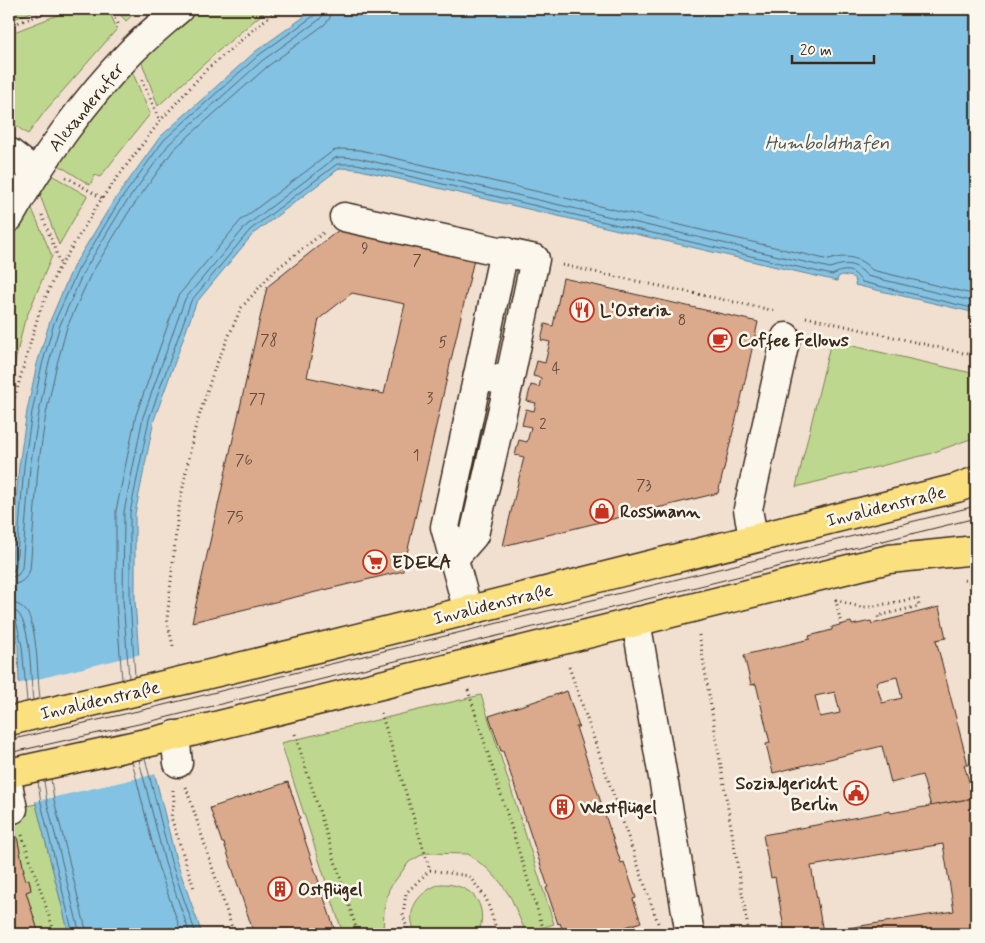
<svg xmlns="http://www.w3.org/2000/svg" width="985" height="943" font-family="Mynerve,sans-serif">
<style>
.green{fill:#bed78e;stroke:#7c8056}
.water{fill:#83c2e3;stroke:#668594}
.pier{fill:#f1e0d0}
.lines{fill:none;stroke-linecap:round;stroke-linejoin:round}
.shore{stroke:#58676d;stroke-width:1}
.building{fill:#dbaa8d;stroke:#3b2a1e;fill-rule:evenodd}
.minor-casing{stroke:#3b2a1e;stroke-width:31}
.major-casing{stroke:#3b2a1e;stroke-width:31}
.path{stroke:#3b2a1e;stroke-width:3;stroke-dasharray:1 4;stroke-linecap:butt}
.minor{stroke:#fbf7ec;stroke-width:28}
.major{stroke:#fbe080;stroke-width:28}
.tram{stroke:#3b2a1e;stroke-width:1}
.labels{text-anchor:middle;stroke-width:5;stroke-linejoin:round;paint-order:stroke}
.number-label{font-size:15px;fill:#634a3a}
.street-label{font-size:18px;fill:#3b2a1e;stroke:#fbf7ec}
.poi-label{font-size:18px;font-weight:bold;fill:#3b2a1e;stroke:#fbf7ec;text-anchor:start}
.water-label{font-size:19px;font-style:italic;fill:#515859;stroke:#fbf7ec}
</style>
<rect width="100%" height="100%" fill="#f1e0d0"/>
<filter id="ink" filterUnits="userSpaceOnUse"><feTurbulence type="fractalNoise" baseFrequency=".02" numOctaves="2"/><feDisplacementMap in="SourceGraphic" scale="10" xChannelSelector="R" yChannelSelector="G"/><feConvolveMatrix kernelMatrix="1 2 1 2 8 2 1 2 1" color-interpolation-filters="sRGB"/></filter>
<g filter="url(#ink)">
<!-- green -->
<g class="green">
<polygon points="9,9 39,9 9,21"/>
<path d="M73,9H108L117,29L46,110L28,134C4,119 9,118 9,90L14,88L9,73V34Z"/>
<polygon points="119,9 139,9 126,21 117,11"/>
<polygon points="198,9 268,9 216,53 158,106 141,60"/>
<polygon points="132,71 150,114 100,177 95,175 90,185 57,164 91,116"/>
<polygon points="50,174 87,196 59,245 39,193"/>
<polygon points="30,204 52,256 24,323 9,388 9,244"/>
<polygon points="831,341 976,374 976,437 929,454 796,487"/>
<polygon points="481,695 554,924 526,933 511,898 501,883 488,869 468,854 425,853 409,862 389,889 384,909 383,934 343,934 281,743"/>
<polygon points="36,804 69,934 39,934 26,892 31,890 29,880 26,881 23,871 24,871 17,837 15,837 9,818 9,810"/>
<path d="M440,884C471,883 490,904 478,934H416C404,911 418,892 440,884Z"/>
</g>
<!-- water -->
<polygon class="water" points="315,9 976,9 976,313 855,285 856,282 853,277 842,275 838,277 837,281 356,169 340,168 253,234 196,303 154,420 135,514 135,600 144,731 176,860 202,934 69,934 36,804 19,683 18,646 9,613 14,527 19,466 27,411 37,364 50,321 73,267 113,202 160,137 256,51"/>
<!-- pier -->
<polygon class="pier" points="141,654 147,730 156,774 33,802 17,684"/>
<g class="lines">
<!-- shore -->
<g class="shore">
<polyline points="9,572 13,571 16,567 24,466 32,412 42,365 54,323 78,270 117,205 164,140 259,55 315,15 318,9"/>
<polyline points="9,578 18,575 22,568 30,467 39,413 48,366 60,325 83,273 122,208 169,144 263,60 319,20 323,15 324,9"/>
<path d="M9,585C19,585 26,580 30,570L38,468L46,414L56,368L67,327L90,276L128,213L174,149L268,66L325,24L330,18L331,9"/>
<path d="M9,603C16,603 21,605 26,611C38,627 37,677 40,698"/>
<path d="M9,611L17,612C32,626 30,680 33,700"/>
<polyline points="9,617 13,617 16,620 22,646 27,701"/>
<path d="M135,676L130,600V513L149,419L191,301L250,230L337,164H357L832,275C846,268 853,269 862,282L976,309"/>
<path d="M129,678L123,600L124,512L143,417L185,299L246,226L335,158L341,157L358,158L830,268C846,262 856,263 867,276L976,302"/>
<path d="M122,680L116,601V511L136,415L178,296L241,220L333,151L341,149L360,150L829,260C845,254 860,257 872,270L976,295"/>
<polyline points="145,758 171,862 196,934"/>
<polyline points="139,760 165,863 190,934"/>
<polyline points="132,761 158,866 182,934"/>
<polyline points="51,779 54,800 87,934"/>
<polyline points="44,781 47,802 80,934"/>
<polyline points="38,782 41,803 73,934"/>
</g>
</g>
<!-- building -->
<g class="building">
<path d="M340,229L474,259L403,571L192,622L267,287ZM352,293L405,304L384,394L307,377L319,319Z"/>
<polygon points="563,278 758,322 741,399 718,493 503,546 524,457 515,455 519,440 527,442 531,427 522,425 526,409 534,411 536,403 527,401 531,385 539,387 541,378 533,376 537,361 545,363 550,342 541,340 545,324 553,326"/>
<path d="M939,607L946,638L936,640L968,765H964L974,798L931,806L922,775L891,783L882,746L773,773L766,744L770,743L756,684L751,685L744,655L810,639L809,636L832,630V627L851,622L852,625L871,621L872,624ZM897,677L902,698L882,703L876,682ZM835,692L840,713L820,717L815,696Z"/>
<polygon points="567,691 579,727 576,727 621,863 624,862 636,898 633,899 641,922 623,928 626,934 564,934 560,923 558,924 546,888 548,887 503,751 501,751 489,716"/>
<polygon points="288,782 300,818 298,819 336,934 254,934 224,843 222,843 210,808"/>
<path d="M974,798L976,814V934H785L775,877L771,878L763,835L890,811L891,813ZM943,844L954,911L823,932L811,866Z"/>
<polygon points="9,832 9,834 14,833 15,837 17,837 24,871 23,871 26,881 29,879 31,890 26,892 39,934 9,934"/>
</g>
<g class="lines">
<!-- minor casing -->
<g class="minor-casing">
<g id="minor">
<polyline points="9,152 35,172"/>
<polyline points="344,217 535,259 509,382"/>
<path d="M9,218C41,161 85,99 131,52C146,37 163,23 179,9"/>
<polyline points="478,375 504,251"/>
<polyline points="753,538 748,509 786,337"/>
<polyline points="454,558 474,535 509,382 478,375 445,527 468,611"/>
<polyline points="636,621 690,934"/>
<polyline points="175,735 178,763"/>
<polyline points="9,789 13,809"/>
</g>
</g>
<!-- major casing -->
<g class="major-casing">
<g id="major">
<path d="M9,721C326,649 641,566 957,488L976,481"/>
<polyline points="9,773 155,741 889,559 976,550"/>
</g>
</g>
<!-- path -->
<g class="path">
<polyline points="112,9 119,26"/>
<polyline points="9,26 56,9"/>
<polyline points="142,80 160,121"/>
<polyline points="66,177 102,198"/>
<polyline points="42,215 61,266"/>
<polyline points="562,265 776,311"/>
<polyline points="806,317 976,356"/>
<polyline points="9,437 13,403 39,313 56,273 102,198 160,121 206,70 278,9"/>
<polyline points="964,580 976,584"/>
<polyline points="841,625 836,600 860,607 869,607 918,598 919,606 878,616 879,622"/>
<polyline points="699,635 749,934"/>
<polyline points="9,642 13,642 14,681"/>
<polyline points="173,646 167,620 178,512 194,432 214,370 241,308 274,271 323,233"/>
<polyline points="569,667 658,923"/>
<polyline points="468,690 545,934"/>
<polyline points="381,713 430,870"/>
<polyline points="295,734 358,934"/>
<polyline points="186,787 234,934"/>
<polyline points="173,790 174,802 171,817 194,888"/>
<polyline points="22,835 55,934"/>
<polyline points="430,870 469,876 486,898 498,934"/>
<polyline points="409,934 403,915 406,893 430,870"/>
<polyline points="553,934 563,931"/>
</g>
<!-- minor -->
<use href="#minor" class="minor"/>
<!-- major -->
<use href="#major" class="major"/>
<!-- tram -->
<g class="tram">
<polyline points="9,740 151,708 976,506"/>
<polyline points="9,753 152,721 976,518"/>
</g>
</g>
</g>
<!-- icons -->
<defs>
<g id="restaurant-ring" transform="scale(1.25)"><circle r="9.5" fill="#fbf7ec" stroke="#c8321e" stroke-width="1.5"/><path d="M-5-6h1v4h1v-4h1v4h1v-4h1v5L-1.5 .5V6h-2V.5L-5-1ZM5-6V6H3V1.5H1.5Q1.5-4 5-6Z" fill="#c8321e"/></g>
<g id="cafe-ring" transform="scale(1.25)"><circle r="9.5" fill="#fbf7ec" stroke="#c8321e" stroke-width="1.5"/><path d="M-5.5-4.5H6V0H3Q3 3.5 0 3.5H-2.5Q-5.5 3.5-5.5 0ZM3-3.2v2h1.7v-2ZM-6 4.5H4V6H-6Z" fill="#c8321e"/></g>
<g id="shop-ring" transform="scale(1.25)"><circle r="9.5" fill="#fbf7ec" stroke="#c8321e" stroke-width="1.5"/><path d="M-5-2.5h2.3a2.7 3.5 0 0 1 5.4 0H5L5.5 6h-11ZM-1.5-2.5h3a1.5 2.3 0 0 0-3 0Z" fill="#c8321e"/></g>
<g id="supermarket-ring" transform="scale(1.25)"><circle r="9.5" fill="#fbf7ec" stroke="#c8321e" stroke-width="1.5"/><path d="M-6-5.5h2.5l.6 2H6L4.5 2H-2.5L-4.4-4H-6ZM-1.5 3.2a1.3 1.3 0 1 0 .1 0ZM3 3.2a1.3 1.3 0 1 0 .1 0Z" fill="#c8321e"/></g>
<g id="civic-ring" transform="scale(1.25)"><circle r="9.5" fill="#fbf7ec" stroke="#c8321e" stroke-width="1.5"/><path d="M-.6-6.5H3V-4.5H.6V-3L4-1V1h2V6H-6V1h2V-1L-.6-3ZM-1.2 2.5V6h2.4V2.5Z" fill="#c8321e"/></g>
<g id="building-ring" transform="scale(1.25)"><circle r="9.5" fill="#fbf7ec" stroke="#c8321e" stroke-width="1.5"/><path d="M-4-6H4V6H1V3H-1V6H-4ZM-2.5-4.3h1.7v1.8h-1.7ZM.8-4.3h1.7v1.8H.8ZM-2.5-1h1.7V.8h-1.7ZM.8-1h1.7V.8H.8Z" fill="#c8321e"/></g>
</defs>
<g fill-rule="evenodd">
<use href="#restaurant-ring" x="582" y="310"/>
<use href="#cafe-ring" x="720" y="340"/>
<use href="#shop-ring" x="602" y="511"/>
<use href="#supermarket-ring" x="375" y="562"/>
<use href="#civic-ring" x="856" y="793"/>
<use href="#building-ring" x="562" y="807"/>
<use href="#building-ring" x="280" y="889"/>
</g>
<g class="labels">
<!-- number labels -->
<g class="number-label">
<text x="365" y="253">9</text>
<text x="417" y="265">7</text>
<text x="682" y="325">8</text>
<text x="269" y="345">78</text>
<text x="443" y="347">5</text>
<text x="556" y="373">4</text>
<text x="430" y="403">3</text>
<text x="257" y="404">77</text>
<text x="543" y="429">2</text>
<text x="416" y="460">1</text>
<text x="244" y="465">76</text>
<text x="644" y="490">73</text>
<text x="235" y="522">75</text>
</g>
<!-- street labels -->
<g class="street-label">
<text transform="translate(86 107) rotate(-51)" y="6">Alexanderufer</text>
<text transform="translate(886 506) rotate(-14)" y="6">Invalidenstraße</text>
<text transform="translate(493 604) rotate(-14)" y="6">Invalidenstraße</text>
<text transform="translate(100 700) rotate(-13)" y="6">Invalidenstraße</text>
</g>
<!-- poi labels -->
<g class="poi-label">
<text x="600" y="316">L'Osteria</text>
<text x="738" y="346">Coffee Fellows</text>
<text x="620" y="517">Rossmann</text>
<text x="392" y="568">EDEKA</text>
<text x="838" y="789" text-anchor="end">Sozialgericht<tspan x="838" dy="21">Berlin</tspan></text>
<text x="580" y="813">Westflügel</text>
<text x="298" y="895">Ostflügel</text>
</g>
<!-- water labels -->
<g class="water-label">
<text x="827" y="149">Humboldthafen</text>
</g>
</g>
<!-- margin -->
<rect width="985" height="943" fill="none" stroke="#fbf7ec" stroke-width="30"/>
<rect x="15" y="15" width="955" height="913" fill="none" stroke="#3b2a1e" stroke-width="2" filter="url(#ink)"/>
<!-- scale -->
<path d="M792 55v8h82v-8" fill="none" stroke="#3b2a1e" stroke-width="2.5"/>
<text x="800" y="55" font-size="15" fill="#3b2a1e" stroke="#fbf7ec" stroke-width="4" paint-order="stroke">20 m</text>
</svg>
